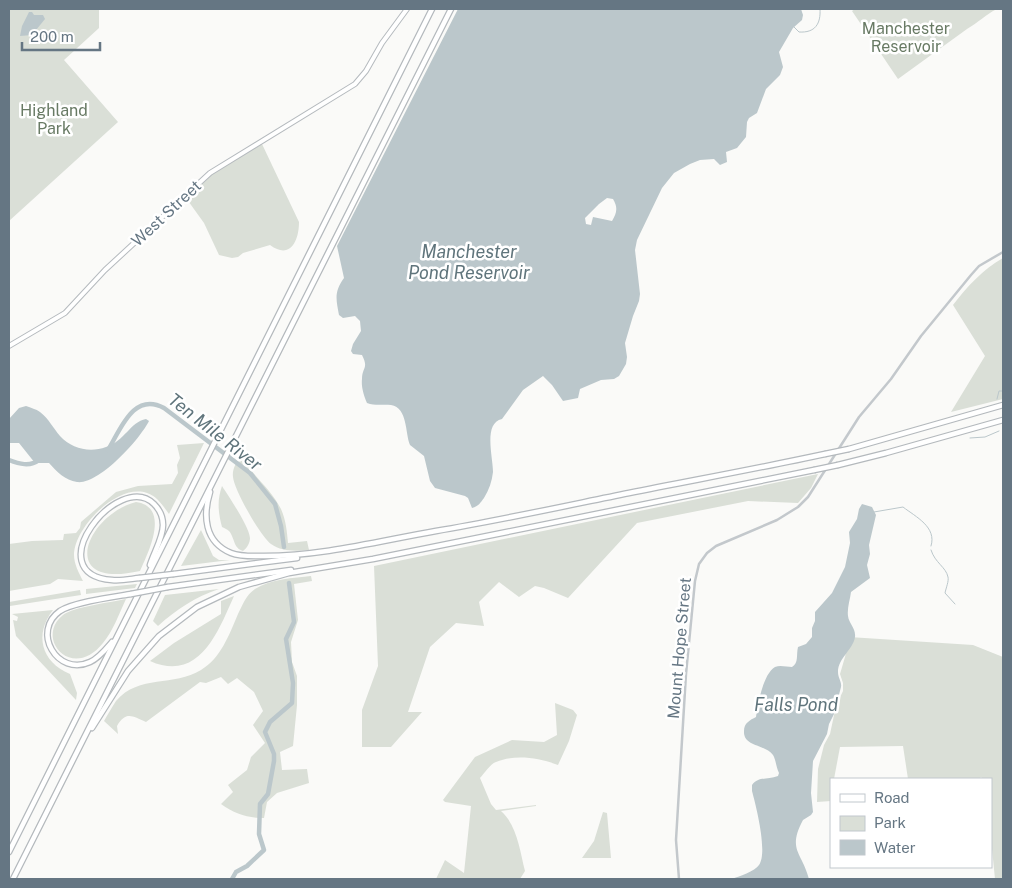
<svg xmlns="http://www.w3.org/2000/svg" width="1012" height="888" font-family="'Public Sans',sans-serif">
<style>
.green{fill:#dadfd7}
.water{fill:#bbc7cb;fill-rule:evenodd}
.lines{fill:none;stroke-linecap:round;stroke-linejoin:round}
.stream{stroke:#bbc7cb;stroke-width:1}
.river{stroke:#bbc7cb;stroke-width:4.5}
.major-casing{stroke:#b5babe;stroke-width:6}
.highway-casing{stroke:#b4b9bd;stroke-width:7}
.minor{stroke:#c3c8cc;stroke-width:2.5}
.major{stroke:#fff;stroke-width:4}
.highway{stroke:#fff;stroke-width:4.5}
.highway-bridge-casing{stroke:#b4b9bd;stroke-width:7;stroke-linecap:butt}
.highway-bridge{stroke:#fff;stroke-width:4.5}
.labels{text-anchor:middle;stroke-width:5;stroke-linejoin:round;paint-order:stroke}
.park-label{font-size:16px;fill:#687a64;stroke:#fff}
.street-label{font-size:16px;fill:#657683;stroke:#fff}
.water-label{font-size:18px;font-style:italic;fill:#60757c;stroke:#fff}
</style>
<rect width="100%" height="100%" fill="#fafaf8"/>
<!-- green -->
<g class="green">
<polygon points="9,9 99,9 99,28 64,60 118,122 9,221"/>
<path d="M855,9H997C986,14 978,23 967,29L898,79L852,11Z"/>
<path d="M262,144L299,222C299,241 290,260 270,245L243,253L238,257L232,258L219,255L204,223L186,198L209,176Z"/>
<path d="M1003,258V399L951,412L985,356L953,305C967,287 983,269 1003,258Z"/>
<path d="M204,443L169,514C163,506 157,496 147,493C117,483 74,528 74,555C74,564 79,573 83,581L58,579L50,584L9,591V544L32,541L63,540L64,534L76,533L80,528L81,522L116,492L138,486L172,484L178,473L177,465L180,458L177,445Z"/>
<path d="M241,456C252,475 271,489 281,509C286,520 287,532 288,543L307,541L309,550C296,551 282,552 271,544C261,537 234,490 233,477C232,469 236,463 241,456Z"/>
<polygon points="818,474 811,488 798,503 748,501 637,523 568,598 544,588 535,586 519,597 499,582 479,602 484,626 456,623 430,647 408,712 422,712 391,747 362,747 362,710 378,666 374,566"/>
<path d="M222,486C229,497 249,526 250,538C250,543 247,548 243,551C233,548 235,538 229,531C227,529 224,528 222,527C218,512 217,500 222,486Z"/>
<path d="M136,502C171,507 148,553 140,571C56,590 86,515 136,502Z"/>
<polygon points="201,530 213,556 219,560 230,560 181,566"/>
<path d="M311,576L312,581L294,584L298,620L291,642L292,662L297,676V705L293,746L280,752L282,770L307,769L309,783L277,793L267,802L264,818C248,818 235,814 221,804L233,792L228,785L247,770L251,757L265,743L253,725L263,711L254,692L237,678L228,684L221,677L206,683L200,682L146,722C132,716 126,711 117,726L118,734L104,721C108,714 112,707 116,701C139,674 174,687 201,670C221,658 229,635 238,614C243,604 246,595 255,589C270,579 294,578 311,576Z"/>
<polygon points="137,584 135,588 86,594 86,589"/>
<path d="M219,589C195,597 177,609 158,626L153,621L165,595Z"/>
<polygon points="80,590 81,595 10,606 9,602"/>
<path d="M234,596C218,632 199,683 150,661L174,643L221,614V601Z"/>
<path d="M126,599C119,614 113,631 103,643C72,682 34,638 63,615C73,607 112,602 126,599Z"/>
<path d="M53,610C34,634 41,662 70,674L77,693L76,700L16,636L13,620L17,621L18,617L12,614Z"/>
<polygon points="849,637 973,645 1003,657 1003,879 995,879 991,839 991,779 982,779 981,777 980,779 908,779 903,746 840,747 834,779 831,779 831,801 817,802 818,769 824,745 830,734 836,706 843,691 843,683 840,674 845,657"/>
<path d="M555,703L573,710L577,715L569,741L558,765C539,758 516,754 496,762C490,764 484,774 480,778L491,804L496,810L536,805V806L501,811C517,825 520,851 525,871L520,879H436L445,860L464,873L471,806L445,802L443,800L475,757L512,740L544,742L557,735Z"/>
<polygon points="603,812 607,813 611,858 582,858 594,841"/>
</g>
<!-- water -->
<g class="water">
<path d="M458,9H801L803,15L802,20L793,28L779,52L783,67L780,75L766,89L757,113L749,118L747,122L746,137L737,148L726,152L727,162L720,165L714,159L700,160L690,164L674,173L662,188L637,240L635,250L640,294L639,301L633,316L625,343L627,357L626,364L619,376L614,379L601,380L580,389L578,398L563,401L552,385L543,376L523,390L502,419C483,423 493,457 493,472C492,481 489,490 484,498C480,503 479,506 472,508L468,498L465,496L435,488L430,481L424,456L410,445C405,433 408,408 391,405C383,404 375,406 367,403C364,396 361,387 362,379C362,367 369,369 362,355L353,354L351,351L353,344L361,331L360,321L355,316L343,318L339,315C336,299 334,292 344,278L337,246ZM607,198L613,199C618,207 617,213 612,221L593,217L591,225L586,224L585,218L599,204Z"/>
<polygon points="29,12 32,12 34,15 43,15 45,19 32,35 20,36 22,26"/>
<path d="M26,406C31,408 36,409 40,412C49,419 53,428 60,436C72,449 90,453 106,447C125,441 130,422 146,419L149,421C140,439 99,485 77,482C65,480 57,472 49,463H35L19,443H9V419L19,408Z"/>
<path d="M862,504L872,507L876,515L869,545L870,554L867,565L870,578L851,592C850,600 847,608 848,616C849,624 856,628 855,637C853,650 838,658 838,672C838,678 842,682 841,687L834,714L829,724L827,734L813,761L811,793L813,812L811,815L803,820C787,850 802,852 809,879H731C739,877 755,871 759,865C768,852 756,806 752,791V785C759,776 768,780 778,776L779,773C776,767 776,760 773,755C765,744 743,747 744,731C744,723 750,720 756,717C758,704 763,674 775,667C780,665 787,667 792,667C799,663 796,655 798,647L806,644L812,637V628L815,621V612L832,593L845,567L850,543L849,532L857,519L859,509Z"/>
</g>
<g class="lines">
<!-- stream -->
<g class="stream">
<polyline points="912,9 914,9"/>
<path d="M794,27L799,32C815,33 821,24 820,9"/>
<polyline points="997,399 999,391 1003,391"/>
<polyline points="970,438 985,437 999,431"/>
<path d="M874,512L903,507C916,517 937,527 931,546"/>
<path d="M931,550C935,563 946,567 948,577C949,581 946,588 945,593L955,604"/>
</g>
<!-- river -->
<g class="river">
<path d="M108,450C120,431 133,391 164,408L250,473L275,504L281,526L284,547"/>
<path d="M9,460C19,464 30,467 39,460"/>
<polyline points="232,879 236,872 247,866 264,850 259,834 260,804 268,794 274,761 274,754 265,732 270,722 292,703 293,683 286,639 294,622 289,583"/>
</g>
<!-- major casing -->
<g class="major-casing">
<polyline id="major" points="9,346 65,313 105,270 210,173 355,84 366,71 382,43 407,9"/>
</g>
<!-- highway casing -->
<g class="highway-casing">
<g id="highway">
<polyline points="849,449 1003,405"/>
<polyline points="838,465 886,453 1003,420"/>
<path d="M210,492C203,515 204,542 231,553C241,557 253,556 264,556C322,556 379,541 436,531C501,520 565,506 629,493C694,480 760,468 825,454"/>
<polyline points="174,574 297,558"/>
<path d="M139,578C130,579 121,581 112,580C36,574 119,469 154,504C159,509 163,517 163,525C163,538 154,552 150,565"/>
<polyline points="168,587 291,570"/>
<path d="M112,642C106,649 99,658 90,662C57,677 31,631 60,611C74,602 113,597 131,594"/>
<polyline points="92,728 128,671 159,636 197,607 239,587 289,573 373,559 814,470"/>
<polyline points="9,852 432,9"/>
<polyline points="13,879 451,9"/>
</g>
</g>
<!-- minor -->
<polyline class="minor" points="679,879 676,840 686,674 695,581 699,564 707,553 716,546 777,520 798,507 808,497 859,417 891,379 921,336 971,275 979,266 1003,252"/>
<!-- major -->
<use href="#major" class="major"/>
<!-- highway -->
<use href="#highway" class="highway"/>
<!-- highway-bridge casing -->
<g class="highway-bridge-casing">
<g id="highway-bridge">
<polyline points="825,454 849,449"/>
<polyline points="814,470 838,465"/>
<polyline points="139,578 174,574"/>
<polyline points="131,594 168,587"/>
</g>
</g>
<!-- highway-bridge -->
<use href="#highway-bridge" class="highway-bridge"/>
</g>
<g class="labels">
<!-- park labels -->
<g class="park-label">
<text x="906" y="34">Manchester<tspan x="906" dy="18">Reservoir</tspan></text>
<text x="54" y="116">Highland<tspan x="54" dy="18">Park</tspan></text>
</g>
<!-- street labels -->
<g class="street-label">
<text transform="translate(166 213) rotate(-43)" y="6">West Street</text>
<text transform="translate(679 648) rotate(-85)" y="6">Mount Hope Street</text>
</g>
<!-- water labels -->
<g class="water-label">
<text x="469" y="258">Manchester<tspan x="469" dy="21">Pond Reservoir</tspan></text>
<text transform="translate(215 432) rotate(38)" y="6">Ten Mile River</text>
<text x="796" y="711">Falls Pond</text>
</g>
</g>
<!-- border -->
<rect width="1012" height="888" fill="none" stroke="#657683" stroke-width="20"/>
<!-- legend -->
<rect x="830" y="778" width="162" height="90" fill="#ffffff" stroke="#c1c8cd"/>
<rect x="840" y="794" width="25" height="8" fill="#ffffff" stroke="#c1c8cd"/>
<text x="874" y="803" font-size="15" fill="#657683">Road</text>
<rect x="840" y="816" width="25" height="15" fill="#dadfd7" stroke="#c1c8cd"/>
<text x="874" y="828" font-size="15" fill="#657683">Park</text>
<rect x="840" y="840" width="25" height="15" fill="#bbc7cb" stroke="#c1c8cd"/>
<text x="874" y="853" font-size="15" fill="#657683">Water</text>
<!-- scale -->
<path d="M22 42v8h78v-8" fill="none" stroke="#657683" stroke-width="2.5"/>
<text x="30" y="42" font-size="15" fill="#657683" stroke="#ffffff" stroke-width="4" paint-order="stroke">200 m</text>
</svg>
